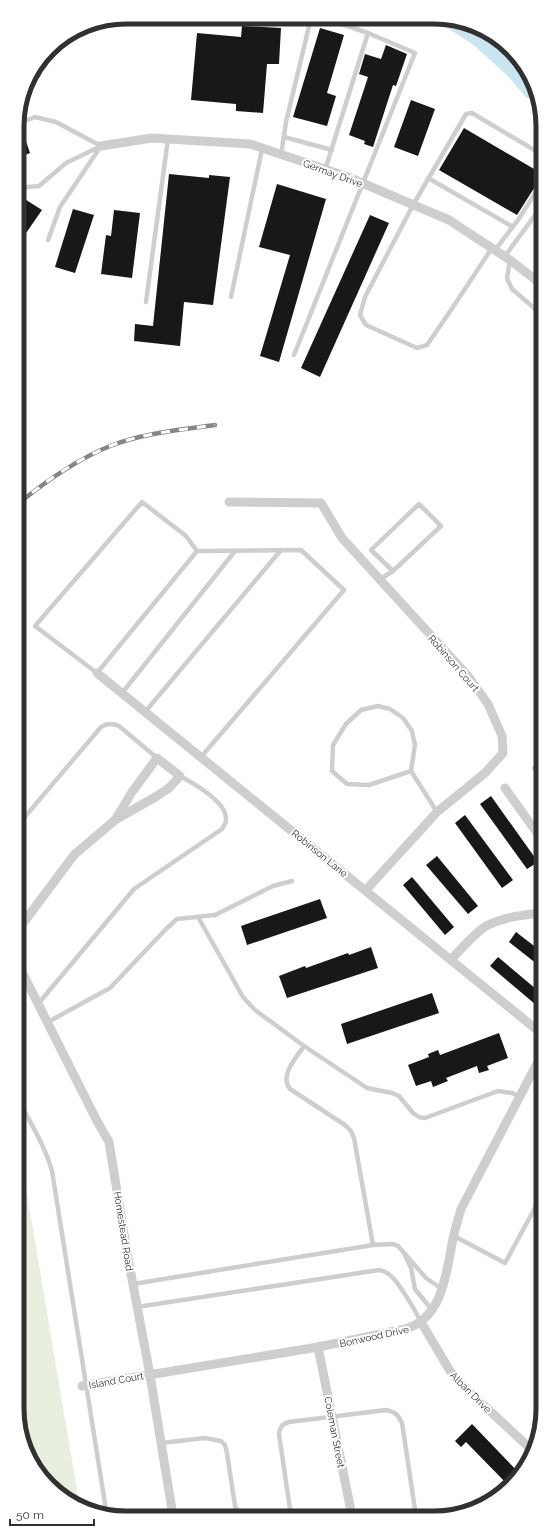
<svg xmlns="http://www.w3.org/2000/svg" width="560" height="1535" font-family="Raleway,sans-serif">
<style>
.green{fill:#e9efde}
.lines{fill:none;stroke-linecap:round;stroke-linejoin:round}
.river{stroke:#c9e6f0;stroke-width:20}
.building{fill:#181818}
.service{stroke:#cecece;stroke-width:4.5}
.minor{stroke:#cecece;stroke-width:9}
.rail-casing{stroke:#868686;stroke-width:4.5}
.rail{stroke:#fff;stroke-width:3;stroke-dasharray:9;stroke-linecap:butt}
.labels{text-anchor:middle;stroke-width:4;stroke-linejoin:round;paint-order:stroke}
.street-label{font-size:10px;fill:#313131;stroke:#fff}
.rim{fill:none;stroke:#313131;stroke-width:5}
</style>
<rect width="100%" height="100%" fill="#fff"/>
<!-- green -->
<polygon class="green" points="19,1161 23,1170 79,1502 49,1486 19,1430"/>
<g class="lines">
<!-- river -->
<polyline class="river" points="452,19 481,38 514,68 532,89"/>
</g>
<!-- building -->
<g class="building">
<polygon points="242,26 281,28 279,64 267,64 263,113 236,111 236,104 191,100 197,33 241,37"/>
<polygon points="320,28 344,35 327,93 336,96 327,126 293,117"/>
<polygon points="386,45 407,54 396,86 393,85 373,147 364,144 365,141 349,135 368,77 359,74 365,54 381,59"/>
<polygon points="411,100 435,109 418,156 394,147"/>
<polygon points="21,127 30,153 17,158 17,128"/>
<polygon points="464,128 541,173 541,180 538,182 517,215 439,170"/>
<polygon points="169,174 209,178 209,175 230,177 213,305 184,302 180,346 134,341 135,324 153,326"/>
<polygon points="277,184 326,199 279,362 260,356 290,255 259,247"/>
<polygon points="23,198 42,210 17,246 17,206"/>
<polygon points="73,209 94,215 75,273 55,267"/>
<polygon points="114,210 140,213 132,278 101,274 106,235 111,236"/>
<polygon points="370,215 389,223 320,377 301,368"/>
<polygon points="491,796 538,862 527,869 480,804"/>
<polygon points="465,815 513,880 502,888 455,823"/>
<polygon points="437,856 478,906 468,914 426,865"/>
<polygon points="412,877 454,927 445,935 403,885"/>
<polygon points="320,899 327,918 247,945 241,926"/>
<polygon points="516,932 542,952 542,968 509,942"/>
<polygon points="371,947 378,968 287,998 279,976 305,966 306,968 348,953 349,955"/>
<polygon points="498,957 542,994 542,1010 490,966"/>
<polygon points="432,993 439,1013 347,1044 341,1024"/>
<polygon points="499,1033 508,1058 487,1066 489,1070 479,1073 477,1066 446,1078 448,1081 433,1087 431,1081 416,1086 408,1065 429,1057 428,1054 438,1050 440,1055"/>
<polygon points="472,1424 520,1474 516,1481 509,1486 466,1442 461,1447 455,1441"/>
</g>
<g class="lines">
<!-- service -->
<g class="service">
<polyline points="324,18 368,33 325,170"/>
<polyline points="17,124 35,117 56,122 101,146"/>
<polyline points="284,137 332,150"/>
<polyline points="281,155 286,122 311,18"/>
<polyline points="428,178 513,227"/>
<polyline points="17,188 39,186 66,163 99,147"/>
<polyline points="48,240 60,207 101,146"/>
<polyline points="492,248 453,307 427,345 417,348 366,325 360,315 365,297 413,205 466,114 472,113 541,154"/>
<polyline points="495,250 518,220 541,184"/>
<polyline points="505,256 541,207"/>
<polyline points="510,260 507,278 512,289 541,314"/>
<polyline points="231,297 262,149"/>
<polyline points="146,302 168,139"/>
<polyline points="294,355 415,53 368,33"/>
<polyline points="541,421 537,427 538,436 541,440"/>
<polyline points="197,551 97,673 35,626 142,502 186,536 197,551 301,550 344,590 201,757"/>
<polyline points="379,580 393,571 371,550 419,504 441,526 393,571"/>
<polyline points="122,693 235,551"/>
<polyline points="145,712 281,550"/>
<polyline points="534,768 542,780"/>
<polyline points="411,771 369,785 347,784 332,771 333,745 346,724 361,710 378,706 390,709 403,718 412,731 415,745 411,771 437,812"/>
<path d="M18,825L101,727C107,723 112,723 119,726L157,758"/>
<polyline points="198,917 243,997 255,1010 304,1046 367,1088 392,1093 399,1096 413,1113 419,1117 425,1118 498,1091 512,1093 520,1097"/>
<path d="M38,1004L134,889L222,829C224,826 226,823 226,820C228,802 193,783 180,776"/>
<polyline points="48,1022 110,988 166,929 177,919 215,915 273,886 292,881"/>
<path d="M304,1046C296,1058 279,1076 290,1089L345,1125L351,1131L354,1138L373,1245"/>
<path d="M19,1101C31,1124 45,1146 52,1171L107,1516"/>
<polyline points="454,1236 505,1263 542,1195"/>
<polyline points="405,1255 411,1268 415,1289 432,1310"/>
<polyline points="133,1284 373,1245 393,1244 398,1246 426,1278 442,1289"/>
<path d="M137,1307L379,1270C384,1271 387,1272 391,1276C399,1283 416,1311 420,1321"/>
<polyline points="161,1443 205,1438 221,1441 225,1445 227,1453 235,1506 240,1516"/>
<path d="M291,1516L279,1434C280,1427 282,1424 289,1422L386,1410C396,1412 398,1415 402,1423L416,1516"/>
</g>
<!-- minor -->
<g class="minor">
<polyline points="101,146 152,138 250,144 348,177 449,220 510,260 541,284"/>
<polyline points="229,502 321,503 342,538 468,676 488,704 502,736 503,753 485,773 437,812 366,890"/>
<polyline points="97,673 542,1034"/>
<polyline points="505,788 542,840"/>
<polyline points="540,913 542,880"/>
<polyline points="18,930 74,855 115,820 157,796 169,788 180,776 157,758 132,792 115,820"/>
<path d="M451,960C461,949 475,932 488,925C504,917 523,915 540,913L542,915"/>
<polyline points="18,964 97,1121 109,1142 128,1258 150,1375 173,1516"/>
<polyline points="421,1322 450,1371 464,1387 534,1452"/>
<polyline points="318,1347 352,1516"/>
<path d="M82,1386L318,1347L405,1329C447,1317 446,1265 455,1230C457,1223 459,1216 461,1209L542,1054"/>
</g>
<!-- rail casing -->
<g class="rail-casing">
<path id="rail" d="M18,504C46,481 76,460 110,446C143,433 180,430 215,425"/>
</g>
<!-- rail -->
<use href="#rail" class="rail"/>
</g>
<g class="labels">
<!-- street labels -->
<g class="street-label">
<text transform="translate(333 173) rotate(20)" y="4">Germay Drive</text>
<text transform="translate(454 663) rotate(49)" y="4">Robinson Court</text>
<text transform="translate(320 853) rotate(39)" y="4">Robinson Lane</text>
<text transform="translate(124 1231) rotate(81)" y="4">Homestead Road</text>
<text transform="translate(374 1336) rotate(-12)" y="4">Bonwood Drive</text>
<text transform="translate(116 1380) rotate(-10)" y="4">Island Court</text>
<text transform="translate(471 1392) rotate(45)" y="4">Alban Drive</text>
<text transform="translate(335 1432) rotate(79)" y="4">Coleman Street</text>
</g>
</g>
<!-- crop -->
<path d="M0 0H560V1535H0ZM126 24H434A102 102 0 0 1 536 126V1409A102 102 0 0 1 434 1511H126A102 102 0 0 1 24 1409V126A102 102 0 0 1 126 24Z" fill="#fff" fill-rule="evenodd"/>
<path class="rim" d="M126 24H434A102 102 0 0 1 536 126V1409A102 102 0 0 1 434 1511H126A102 102 0 0 1 24 1409V126A102 102 0 0 1 126 24Z"/>
<!-- scale -->
<path d="M10 1519v6h84v-6" fill="none" stroke="#313131" stroke-width="2"/>
<text x="16" y="1519" font-size="12" fill="#313131" stroke="#ffffff" stroke-width="3" paint-order="stroke">50 m</text>
</svg>
